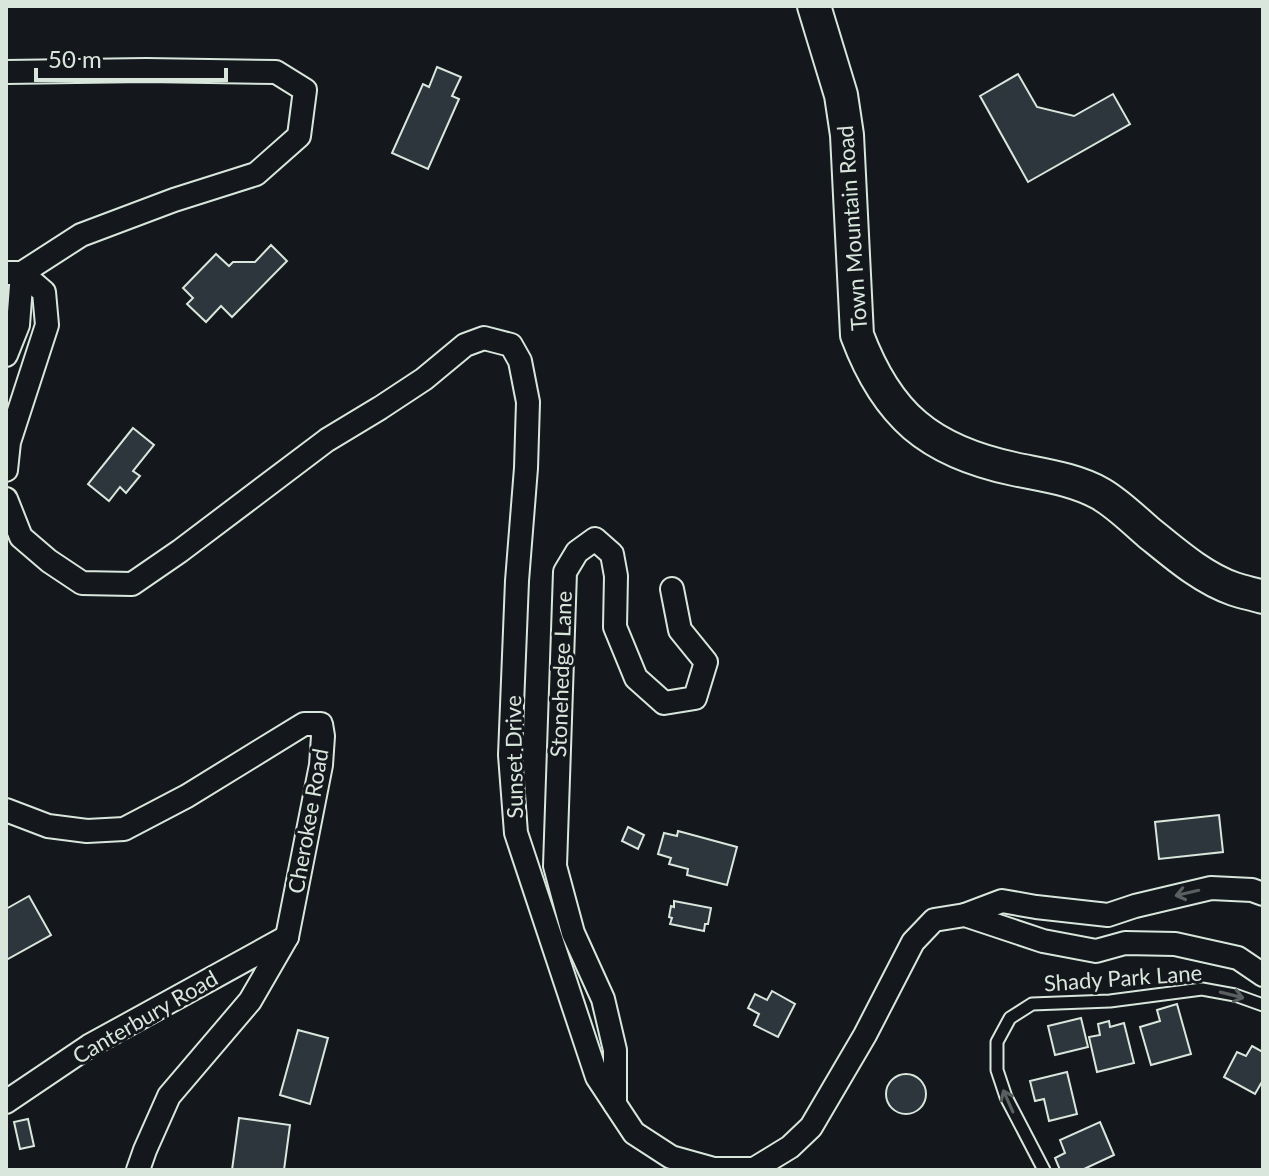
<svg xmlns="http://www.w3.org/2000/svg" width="1269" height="1176" font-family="Lato,sans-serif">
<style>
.building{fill:#2c363c;stroke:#d8e6dc;stroke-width:2}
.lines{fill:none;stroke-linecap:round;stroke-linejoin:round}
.service-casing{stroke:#d8e6dc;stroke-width:15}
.minor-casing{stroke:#d8e6dc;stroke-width:26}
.secondary-casing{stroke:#d8e6dc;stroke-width:36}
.service{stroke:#14181c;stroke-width:11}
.minor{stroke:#14181c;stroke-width:22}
.secondary{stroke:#14181c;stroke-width:32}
.oneway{stroke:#59605f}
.labels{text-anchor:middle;stroke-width:6;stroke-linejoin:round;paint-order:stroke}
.street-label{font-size:22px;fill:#d8e6dc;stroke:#14181c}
</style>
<rect width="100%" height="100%" fill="#14181c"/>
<!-- building -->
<g class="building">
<polygon points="437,67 461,77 452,96 459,99 428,169 392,153 423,84 429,87"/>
<polygon points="1018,74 1037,107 1074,116 1113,94 1130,124 1028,182 980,96"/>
<polygon points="271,245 287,261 232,317 221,306 206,322 187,304 193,298 183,288 216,254 229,266 233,262 255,262"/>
<polygon points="133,428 154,445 133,471 140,476 126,493 120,487 109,501 88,484"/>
<polygon points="1219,815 1223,852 1159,859 1155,822"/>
<polygon points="628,827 644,835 638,849 622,841"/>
<polygon points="678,831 737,847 727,885 687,875 688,869 669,864 671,858 658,854 664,833 677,836"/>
<polygon points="29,896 51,935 6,960 6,909"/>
<polygon points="674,901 711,908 708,924 705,924 704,931 670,924 672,918 669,917 671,906 674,907"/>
<polygon points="772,991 795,1004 778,1037 754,1025 759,1014 748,1008 755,994 767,1000"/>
<polygon points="1177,1004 1191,1054 1151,1065 1140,1027 1160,1021 1157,1010"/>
<polygon points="1081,1018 1088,1047 1055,1055 1048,1026"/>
<polygon points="1109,1021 1110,1027 1124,1023 1134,1063 1097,1072 1089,1037 1100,1035 1098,1024"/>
<polygon points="298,1030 328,1038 310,1104 280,1095"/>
<polygon points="1252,1046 1263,1052 1263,1080 1255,1094 1224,1077 1237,1052 1246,1056"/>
<polygon points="1067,1072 1077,1114 1049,1121 1044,1099 1035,1101 1030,1081"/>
<circle cx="906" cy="1094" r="20"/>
<polygon points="239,1118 290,1125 284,1170 232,1170"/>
<polygon points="28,1119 34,1146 20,1149 14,1122"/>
<polygon points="1100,1122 1114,1155 1082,1170 1060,1170 1055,1158 1065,1153 1060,1140"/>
</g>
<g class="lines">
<!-- service casing -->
<g class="service-casing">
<polyline id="service" points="1044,1170 1006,1097 997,1070 997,1042 1010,1018 1032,1004 1110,1001 1202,989 1235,995 1263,1005"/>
</g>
<!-- minor casing -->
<g class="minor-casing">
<g id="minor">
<polyline points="6,72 146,70 276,72 305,90 299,136 256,174 174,200 81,235 22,273 18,325 6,355"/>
<polyline points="6,273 22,273 44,292 47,325 9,442 6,470"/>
<polyline points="6,499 21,537 49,561 82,583 132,584 180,551 327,440 380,408 424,379 465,345 484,338 511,345 520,361 528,402 526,468 517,581 510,755 516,833 597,1077 634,1133 671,1157 714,1169 754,1169 790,1147 811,1127 865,1035 913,942 934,920 965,915 1043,941 1096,951 1125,943 1175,944 1238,958 1263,975"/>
<polyline points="6,810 48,826 87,831 124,829 187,796 304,724 321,724 323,736 321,765 287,937 250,1001 169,1096 145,1150 138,1170"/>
<polyline points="965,915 1002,901 1036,907 1108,915 1135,906 1211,888 1252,890 1263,894"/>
<polyline points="6,1102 89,1046 287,937"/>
<polyline points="615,1104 615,1050 603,999 573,933 555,866 565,572 577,552 595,539 612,554 616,576 615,627 636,678 664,703 695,698 706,662 680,630 672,589"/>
</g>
</g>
<!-- secondary casing -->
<g class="secondary-casing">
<path id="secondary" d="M814,6L841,95L847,135L857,335C887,415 929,451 1014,469C1042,475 1075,479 1101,494C1118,504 1133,519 1148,532C1174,553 1202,578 1234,589C1243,592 1253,594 1263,597"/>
</g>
<!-- service -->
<use href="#service" class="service"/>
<!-- minor -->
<use href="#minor" class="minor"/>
<!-- secondary -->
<use href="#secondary" class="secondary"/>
</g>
<!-- one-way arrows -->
<defs><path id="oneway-shaft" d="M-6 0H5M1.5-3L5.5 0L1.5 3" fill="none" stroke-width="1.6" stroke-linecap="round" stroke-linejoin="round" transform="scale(2)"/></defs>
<g class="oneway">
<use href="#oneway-shaft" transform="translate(1187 893) rotate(167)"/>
<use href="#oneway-shaft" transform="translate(1232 995) rotate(14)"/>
<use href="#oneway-shaft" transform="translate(1008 1101) rotate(-114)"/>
</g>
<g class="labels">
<!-- street labels -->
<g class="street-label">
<text transform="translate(852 228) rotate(-94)" y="8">Town Mountain Road</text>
<text transform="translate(561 674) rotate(-88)" y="8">Stonehedge Lane</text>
<text transform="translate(514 757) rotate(-91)" y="8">Sunset Drive</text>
<text transform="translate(308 821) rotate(-80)" y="8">Cherokee Road</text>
<text transform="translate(1123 978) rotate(-4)" y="8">Shady Park Lane</text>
<text transform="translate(145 1017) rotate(-30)" y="8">Canterbury Road</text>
</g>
</g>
<!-- border -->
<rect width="1269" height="1176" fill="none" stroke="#d8e6dc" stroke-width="16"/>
<!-- scale -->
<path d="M36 68v12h190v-12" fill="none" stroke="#d8e6dc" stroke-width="4"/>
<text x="48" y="68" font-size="24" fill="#d8e6dc" stroke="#14181c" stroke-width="6" paint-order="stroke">50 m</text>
</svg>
